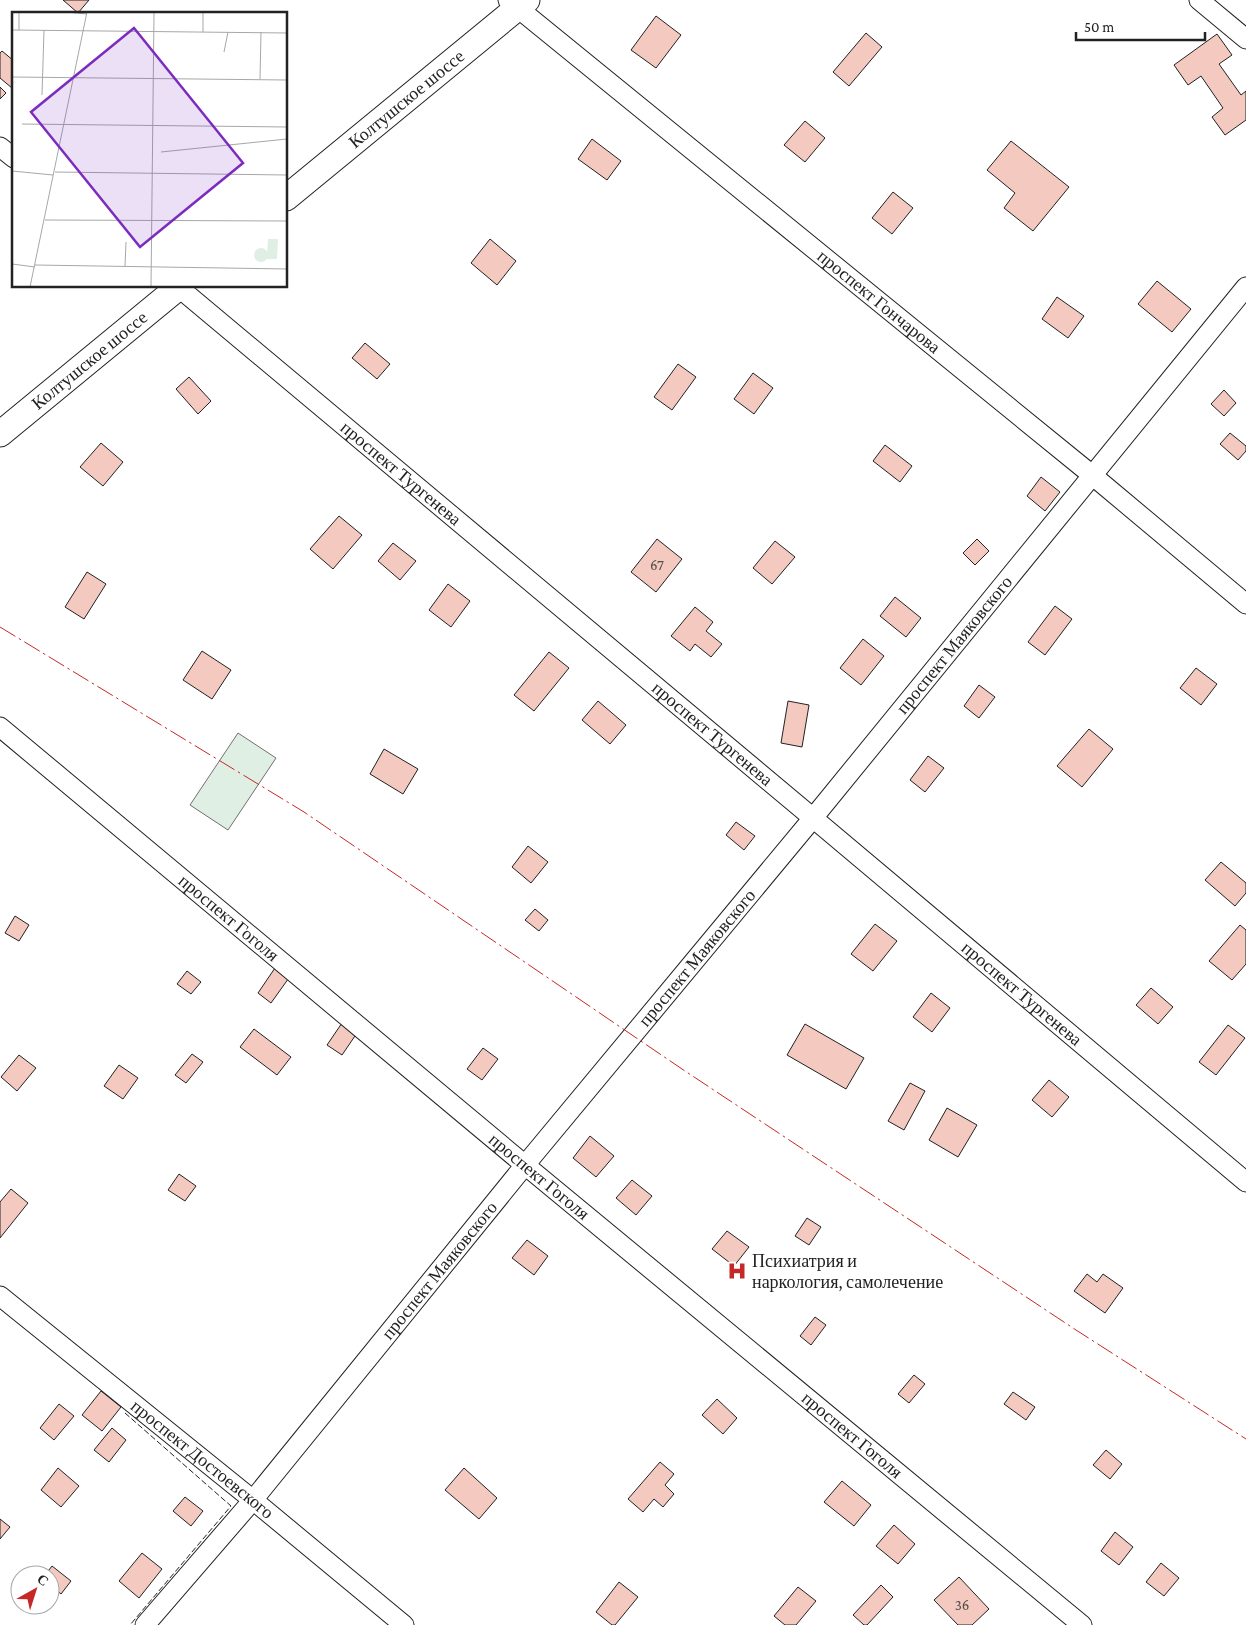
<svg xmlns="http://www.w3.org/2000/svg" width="1246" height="1625" font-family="'Crimson Pro',serif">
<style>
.green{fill:#e0efe3;stroke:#6f6f6f}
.building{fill:#f3c9c0;stroke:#222}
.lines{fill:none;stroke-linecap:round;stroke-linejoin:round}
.minor-casing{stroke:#222;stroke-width:21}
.major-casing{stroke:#222;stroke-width:27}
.minor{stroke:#fff;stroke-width:19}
.major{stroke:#fff;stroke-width:25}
.fence{stroke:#222;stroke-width:1;stroke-dasharray:6 2.5;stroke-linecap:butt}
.power{stroke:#c62828;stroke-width:1;stroke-dasharray:18 4 2.5 4;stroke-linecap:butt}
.labels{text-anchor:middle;stroke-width:4;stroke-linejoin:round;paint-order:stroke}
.number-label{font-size:15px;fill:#564c4a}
.street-label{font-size:18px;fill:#222;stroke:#fff}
.poi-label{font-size:18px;fill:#222;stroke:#fff;text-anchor:start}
.inset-road{fill:none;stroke:#a7a7a7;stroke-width:1}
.view{fill:#7b2cbf;fill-opacity:0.15;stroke:#7b2cbf;stroke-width:2.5}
.inset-edge{fill:none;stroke:#222;stroke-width:2.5}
</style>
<rect width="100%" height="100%" fill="#fff"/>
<!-- green -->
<polygon class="green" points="238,733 276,758 228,830 190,805"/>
<!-- building -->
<g class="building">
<polygon points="63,0 89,0 78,13"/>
<polygon points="656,16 681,35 656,68 631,50"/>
<polygon points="866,33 882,47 849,86 833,72"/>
<polygon points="1217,34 1232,55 1219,64 1241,95 1246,91 1246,120 1225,135 1212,117 1223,108 1201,76 1188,85 1174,65"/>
<polygon points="2,51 14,61 14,86 12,88 0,78 0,53"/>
<polygon points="0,87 6,93 0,99"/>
<polygon points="805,121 825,138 805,162 784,145"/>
<polygon points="592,139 621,161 607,180 578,159"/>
<polygon points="1011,141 1069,187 1033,231 1004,208 1015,193 987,170"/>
<polygon points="893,192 913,208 892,234 872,218"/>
<polygon points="490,239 516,261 497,285 471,263"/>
<polygon points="1157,281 1191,309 1172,332 1138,304"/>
<polygon points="1057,297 1084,316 1068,338 1042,319"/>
<polygon points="365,343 390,364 377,379 352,358"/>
<polygon points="678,364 696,377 672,410 654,397"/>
<polygon points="753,373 773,388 754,414 734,399"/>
<polygon points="189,377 211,401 198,414 176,389"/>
<polygon points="1224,390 1236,403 1224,416 1211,404"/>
<polygon points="1230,433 1246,446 1246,451 1238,460 1220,444"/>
<polygon points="101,443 123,462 103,486 80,467"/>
<polygon points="885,445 912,466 900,482 873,461"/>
<polygon points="1041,477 1060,492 1045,511 1027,496"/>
<polygon points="339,516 362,535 333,569 310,549"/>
<polygon points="657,539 682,559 656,592 631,572"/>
<polygon points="977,539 989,551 975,565 963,553"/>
<polygon points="775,541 795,557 772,584 753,568"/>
<polygon points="393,543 416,561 400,580 378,561"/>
<polygon points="87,572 106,584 84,619 65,607"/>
<polygon points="448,584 470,601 451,627 429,610"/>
<polygon points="895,597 921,618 906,637 880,616"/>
<polygon points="1055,606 1072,619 1045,655 1028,642"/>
<polygon points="695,607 713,622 706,631 722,644 711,657 695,644 690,651 671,636"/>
<polygon points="863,639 884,656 861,685 840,668"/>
<polygon points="202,651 231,670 212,699 183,680"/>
<polygon points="549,652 569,668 534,711 514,695"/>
<polygon points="1196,668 1217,684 1201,705 1180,688"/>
<polygon points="979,685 995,697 979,718 964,706"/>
<polygon points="598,701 626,725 610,744 582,720"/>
<polygon points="788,701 809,705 802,747 781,743"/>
<polygon points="1089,729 1113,749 1082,787 1057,766"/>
<polygon points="384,749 418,769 403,794 370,774"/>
<polygon points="928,756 944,768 925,792 910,780"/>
<polygon points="736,822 755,836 744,850 726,835"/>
<polygon points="528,846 548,862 531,883 512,867"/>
<polygon points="1221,862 1246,883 1246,893 1235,906 1205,880"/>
<polygon points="535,909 548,920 539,931 525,920"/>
<polygon points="15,916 29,925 19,941 5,933"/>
<polygon points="875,924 897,941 873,971 851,954"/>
<polygon points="1240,925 1246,930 1246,964 1232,980 1209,961"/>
<polygon points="277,965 291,975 271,1003 258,993"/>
<polygon points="187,971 201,982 191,994 177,984"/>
<polygon points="1151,988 1173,1007 1158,1024 1136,1005"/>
<polygon points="931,993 950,1008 932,1032 913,1017"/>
<polygon points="342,1023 357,1033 342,1055 327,1045"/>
<polygon points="805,1024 864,1058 846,1089 787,1055"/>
<polygon points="1228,1025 1245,1038 1216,1075 1199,1062"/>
<polygon points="254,1029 291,1057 277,1075 240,1047"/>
<polygon points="483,1048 498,1059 482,1080 467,1069"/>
<polygon points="192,1054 203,1062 186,1083 175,1075"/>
<polygon points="19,1055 36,1068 17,1091 1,1077"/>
<polygon points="119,1065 138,1078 123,1099 104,1086"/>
<polygon points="1049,1080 1069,1097 1052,1117 1032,1100"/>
<polygon points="910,1083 925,1091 904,1130 888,1121"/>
<polygon points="947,1108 977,1125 958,1157 929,1140"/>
<polygon points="590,1136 614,1156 596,1177 573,1158"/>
<polygon points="179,1174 196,1186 185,1201 168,1190"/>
<polygon points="632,1180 652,1196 636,1215 616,1198"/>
<polygon points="11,1189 28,1203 0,1238 0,1202"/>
<polygon points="807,1218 821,1227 809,1245 795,1236"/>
<polygon points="727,1231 749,1247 734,1266 712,1249"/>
<polygon points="527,1240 548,1256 534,1275 512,1258"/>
<polygon points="1087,1274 1097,1282 1103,1274 1123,1288 1105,1313 1074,1291"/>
<polygon points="815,1317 826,1325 811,1345 800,1336"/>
<polygon points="914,1375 925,1384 909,1403 898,1394"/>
<polygon points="101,1391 121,1407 102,1431 82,1415"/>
<polygon points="1013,1392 1035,1407 1026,1420 1004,1404"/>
<polygon points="717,1399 737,1418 723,1434 702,1415"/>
<polygon points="59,1404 74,1416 54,1440 40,1428"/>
<polygon points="112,1428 126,1440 109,1462 94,1450"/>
<polygon points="1106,1450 1122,1464 1110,1479 1093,1465"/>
<polygon points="660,1462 674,1474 665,1485 674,1494 663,1507 654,1499 643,1512 628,1499"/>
<polygon points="58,1468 79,1486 61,1507 41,1490"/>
<polygon points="464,1468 497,1498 479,1519 445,1490"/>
<polygon points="842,1481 871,1505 854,1526 824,1502"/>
<polygon points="185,1497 203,1511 191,1526 173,1511"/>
<polygon points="0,1519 10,1527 0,1539"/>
<polygon points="894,1525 915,1544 898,1564 876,1546"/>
<polygon points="1115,1532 1133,1547 1119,1565 1101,1551"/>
<polygon points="142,1553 162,1569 139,1598 119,1581"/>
<polygon points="1161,1563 1179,1578 1164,1596 1146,1582"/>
<polygon points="52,1566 71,1581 61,1594 50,1585 50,1575 45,1575"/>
<polygon points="959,1577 989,1609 972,1625 958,1625 934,1600"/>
<polygon points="619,1582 638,1597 615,1625 612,1625 596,1612"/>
<polygon points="881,1585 893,1597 867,1625 864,1625 853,1615"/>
<polygon points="798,1587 816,1601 796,1625 785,1625 774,1616"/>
</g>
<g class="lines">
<!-- minor casing -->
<g class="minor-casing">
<g id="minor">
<path id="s1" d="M508,0L1092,475L1246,604"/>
<polyline points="1199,0 1246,39"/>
<polyline points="0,147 14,158"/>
<path id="s2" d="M177,286L813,818L1246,1182"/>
<path id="s3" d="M0,727L525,1165L1082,1625"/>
<path id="s4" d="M0,1296L253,1500L404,1625"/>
<path id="s5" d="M145,1625L253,1500L525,1165L813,818L1246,287"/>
</g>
</g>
<!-- major casing -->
<g class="major-casing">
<g id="major">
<path id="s6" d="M286,198L527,0"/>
<path id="s7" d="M0,434L180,286"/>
</g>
</g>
<!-- minor -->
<use href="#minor" class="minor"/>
<!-- major -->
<use href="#major" class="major"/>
<!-- fence -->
<polyline class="fence" points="125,1413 231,1506 130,1625"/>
<!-- power -->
<polyline class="power" points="0,627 304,812 682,1069 1076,1330 1246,1439"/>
</g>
<!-- icons -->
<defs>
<g id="hospital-bare" transform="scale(1.5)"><path d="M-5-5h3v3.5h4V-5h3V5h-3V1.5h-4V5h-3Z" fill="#c62828" stroke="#fff" stroke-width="2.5" paint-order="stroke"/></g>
</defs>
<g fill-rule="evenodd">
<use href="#hospital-bare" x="737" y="1271"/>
</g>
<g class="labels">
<!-- number labels -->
<g class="number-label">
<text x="657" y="570">67</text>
<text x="962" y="1610">36</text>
</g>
<!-- street labels -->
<g class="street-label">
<text dy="6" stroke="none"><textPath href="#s6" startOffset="156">Колтушское шоссе</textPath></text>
<text dy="6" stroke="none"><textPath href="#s1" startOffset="478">проспект Гончарова</textPath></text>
<text dy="6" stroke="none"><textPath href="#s7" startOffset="116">Колтушское шоссе</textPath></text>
<text dy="6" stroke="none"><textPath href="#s2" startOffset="292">проспект Тургенева</textPath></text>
<text dy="6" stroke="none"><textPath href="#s5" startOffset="1271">проспект Маяковского</textPath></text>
<text dy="6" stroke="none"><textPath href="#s2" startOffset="698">проспект Тургенева</textPath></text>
<text dy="6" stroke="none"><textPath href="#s3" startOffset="298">проспект Гоголя</textPath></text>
<text dy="6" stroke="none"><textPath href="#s5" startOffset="866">проспект Маяковского</textPath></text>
<text dy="6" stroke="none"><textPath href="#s2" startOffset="1102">проспект Тургенева</textPath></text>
<text dy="6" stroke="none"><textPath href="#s3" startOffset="702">проспект Гоголя</textPath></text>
<text dy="6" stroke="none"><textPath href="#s5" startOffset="461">проспект Маяковского</textPath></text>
<text dy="6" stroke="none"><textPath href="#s3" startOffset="1108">проспект Гоголя</textPath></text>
<text dy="6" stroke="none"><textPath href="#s4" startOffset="260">проспект Достоевского</textPath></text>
</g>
<!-- poi labels -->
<g class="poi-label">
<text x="752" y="1267">Психиатрия и<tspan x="752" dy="21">наркология, самолечение</tspan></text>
</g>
</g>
<!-- overview -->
<g transform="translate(12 12)">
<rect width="275" height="275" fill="#fff"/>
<path d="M256,227H266L265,247H255ZM242 243a7 7 0 1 1 14 0a7 7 0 1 1-14 0Z" fill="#e0efe3"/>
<path class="inset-road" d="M54,0L75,2M191,0V20M0,18L275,21M7,18V0M212,40L216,20M0,65L275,68M248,67L249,20M30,83L32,18M10,112L275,115M149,140L275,127M0,159L41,163M43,160L275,163M33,208L275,209M0,252L23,255M23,253L275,257M113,254L114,230M18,275L75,0M139,275L142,0"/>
<path class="view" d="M122,16L231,151L128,235L19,100Z"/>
<rect width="275" height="275" class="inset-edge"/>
</g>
<!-- north arrow -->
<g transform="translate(35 1590) rotate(39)"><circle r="24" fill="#ffffff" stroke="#a7a7a7"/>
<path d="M0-4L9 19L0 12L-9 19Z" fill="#c62828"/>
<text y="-8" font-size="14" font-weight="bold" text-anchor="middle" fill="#222222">С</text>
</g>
<!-- scale -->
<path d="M1076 32v8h129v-8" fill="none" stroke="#222222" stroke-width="2.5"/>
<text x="1084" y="32" font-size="15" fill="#222222" stroke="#ffffff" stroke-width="4" paint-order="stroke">50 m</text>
</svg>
